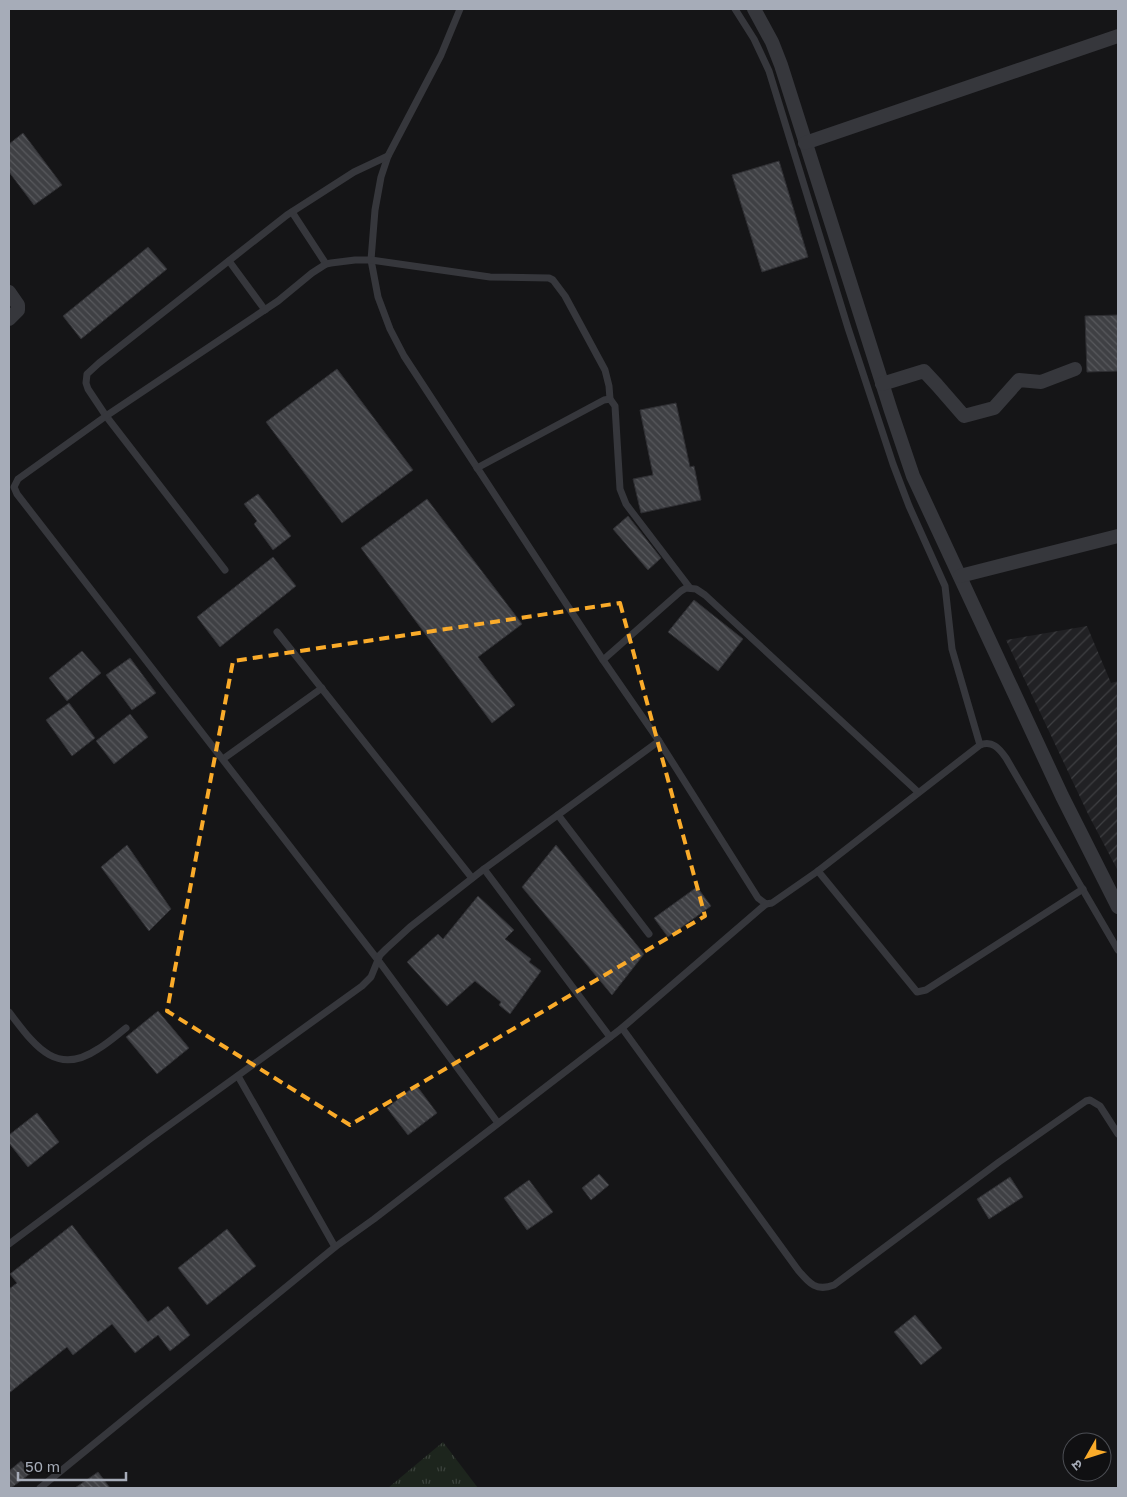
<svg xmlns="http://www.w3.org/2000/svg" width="1127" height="1497" font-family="'Golos Text','Noto Sans Devanagari',sans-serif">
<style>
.industrial{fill:url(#industrial-furrows)}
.grass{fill:url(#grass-tufts)}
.building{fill:url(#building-back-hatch);stroke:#2f2f33}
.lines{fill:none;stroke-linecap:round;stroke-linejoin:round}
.service{stroke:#36373c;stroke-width:7}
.minor{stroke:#36373c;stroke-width:14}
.marked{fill:none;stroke:#faab2a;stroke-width:4;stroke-dasharray:10 6;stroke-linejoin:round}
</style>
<defs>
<pattern id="industrial-furrows" width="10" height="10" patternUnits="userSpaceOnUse" patternTransform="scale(1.25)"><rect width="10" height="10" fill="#212124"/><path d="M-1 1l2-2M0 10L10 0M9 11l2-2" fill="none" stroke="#3e3f42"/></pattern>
<pattern id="grass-tufts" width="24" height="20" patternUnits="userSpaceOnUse" patternTransform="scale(1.25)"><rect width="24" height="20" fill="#1d251d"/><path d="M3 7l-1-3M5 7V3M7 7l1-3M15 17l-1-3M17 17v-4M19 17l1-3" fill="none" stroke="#3b423c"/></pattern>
<pattern id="building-back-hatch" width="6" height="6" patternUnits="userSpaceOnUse" patternTransform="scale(1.25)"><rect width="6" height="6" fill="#3f4044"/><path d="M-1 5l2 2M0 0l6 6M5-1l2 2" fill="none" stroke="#58595d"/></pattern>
</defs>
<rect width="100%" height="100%" fill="#151517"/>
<!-- industrial -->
<polygon class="industrial" points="1087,626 1111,683 1118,681 1118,871 1088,814 1006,640"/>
<!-- grass -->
<polygon class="grass" points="443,1442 478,1488 388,1488"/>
<!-- building -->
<g class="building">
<polygon points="23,133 62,185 34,205 9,172 9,144"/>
<polygon points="779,161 808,257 762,272 732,175"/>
<polygon points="148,247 167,269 81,339 63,316"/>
<polygon points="1118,315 1118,371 1087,372 1085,316"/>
<polygon points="337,369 413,470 342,523 266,422"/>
<polygon points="676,403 690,467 694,466 701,500 641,513 633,479 653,475 640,410"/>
<polygon points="258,494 291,536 273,550 254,524 257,521 244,504"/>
<polygon points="427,499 522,624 478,657 515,705 492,723 361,548"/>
<polygon points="628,516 661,558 648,570 613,529"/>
<polygon points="273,557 296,586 220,647 197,617"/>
<polygon points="694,600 743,639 718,671 668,632"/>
<polygon points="82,651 101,673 67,701 49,678"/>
<polygon points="130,658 156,693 132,710 106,675"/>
<polygon points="69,703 95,738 72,756 46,720"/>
<polygon points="130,714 148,737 114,764 96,741"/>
<polygon points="127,845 171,909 149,931 101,867"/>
<polygon points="556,845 644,954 612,995 522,887"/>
<polygon points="697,887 711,906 668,937 654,918"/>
<polygon points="478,896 514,930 505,939 531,959 529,962 541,971 510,1014 499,1005 501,1002 475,981 447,1006 407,962 438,934 443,939"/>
<polygon points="158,1011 189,1048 157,1074 126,1037"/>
<polygon points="416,1085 437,1113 408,1135 387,1108"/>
<polygon points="37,1113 59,1142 28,1167 9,1143 9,1135"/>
<polygon points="599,1174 609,1185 591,1200 582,1188"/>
<polygon points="1010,1177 1023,1197 989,1219 977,1199"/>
<polygon points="529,1180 553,1212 527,1230 504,1198"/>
<polygon points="72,1225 148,1322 168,1306 190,1335 170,1351 158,1335 135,1353 112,1324 73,1355 67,1347 9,1393 9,1289 17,1283 10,1274"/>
<polygon points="227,1229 256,1266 207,1305 178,1268"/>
<polygon points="915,1315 942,1348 921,1365 894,1332"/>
<polygon points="21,1461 31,1473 11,1488 9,1488 9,1471"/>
<polygon points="98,1472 110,1488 75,1488"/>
</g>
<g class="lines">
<!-- service -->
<g class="service">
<path d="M460,9L441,55L388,156L381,177L375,210L371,260L378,297L390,329L404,356L603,660L659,741L758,898L766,904L772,903L818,871L980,745C992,740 999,748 1006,758L1118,950"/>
<polyline points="735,9 754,39 769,71 848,328 893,464 909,506 945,586 952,649 980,745"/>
<polyline points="292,212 326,264"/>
<polyline points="229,261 265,310"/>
<polyline points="477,468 604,400 610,399 615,406 620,489 626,504 632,512 690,588"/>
<polyline points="225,570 106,416 88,389 86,383 87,374 99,363 287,215 354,172 388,156"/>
<polyline points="277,632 472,878"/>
<polyline points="603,660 681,591 686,588 696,589 705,595 918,792"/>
<polyline points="223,759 322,688"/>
<polyline points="558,815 649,934"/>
<polyline points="484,869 610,1037"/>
<polyline points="818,871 917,992 926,990 1083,889"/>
<path d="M9,1012C33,1043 55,1078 98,1049C108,1043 117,1035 126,1028"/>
<path d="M622,1028L798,1270C809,1283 816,1292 834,1285L999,1162L1086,1101L1090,1100L1100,1106L1118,1134"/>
<polyline points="238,1076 335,1247"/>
<polyline points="498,1123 378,960 17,494 14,487 18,479 106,416 278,301 312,273 326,264 331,263 355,260 371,260 490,277 549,278 553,280 565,296 605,370 609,386 610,399"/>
<polyline points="9,1244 150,1139 362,986 371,977 380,955 386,949 410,927 484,869 659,741"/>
<polyline points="40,1488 335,1247 374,1219 622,1028 766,904"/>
</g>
<!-- minor -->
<g class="minor">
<polyline points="754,9 772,42 781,65 891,411 913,476 1062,796 1118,907"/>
<polyline points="805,143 1118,36"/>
<polyline points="9,292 18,305 18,310 9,319"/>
<polyline points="882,384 924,371 937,385 964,416 994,408 1019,380 1041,382 1075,369"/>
<polyline points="960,576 1118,536"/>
</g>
</g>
<!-- marked area -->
<path class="marked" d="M620,603L705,916L350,1125L167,1011L233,661Z"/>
<!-- border -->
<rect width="1127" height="1497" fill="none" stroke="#a6acb8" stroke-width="20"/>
<!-- north arrow -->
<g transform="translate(1087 1457) rotate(231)"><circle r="24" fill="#101012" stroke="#4c4e54"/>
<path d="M0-4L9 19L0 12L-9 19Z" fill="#faab2a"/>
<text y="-8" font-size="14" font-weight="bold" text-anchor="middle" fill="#a6acb8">उ</text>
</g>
<!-- scale -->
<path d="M18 1472v8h108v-8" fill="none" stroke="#a6acb8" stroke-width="2.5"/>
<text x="25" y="1472" font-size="15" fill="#a6acb8" stroke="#101012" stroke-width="4" paint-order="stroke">50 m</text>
</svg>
